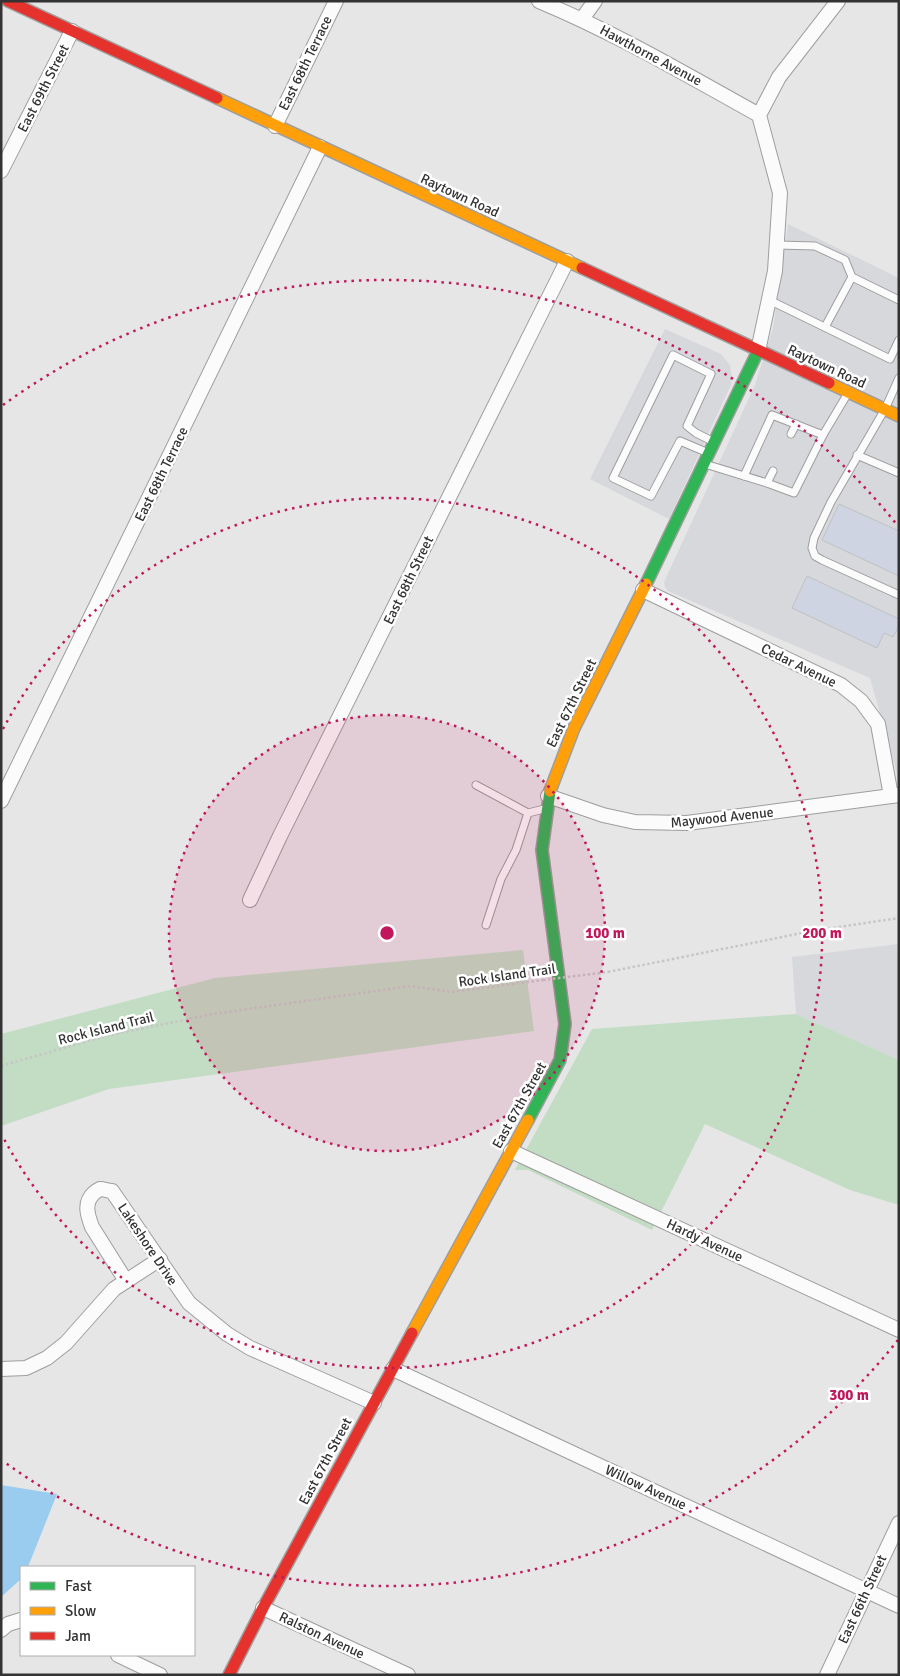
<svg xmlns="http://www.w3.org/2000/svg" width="900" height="1676" font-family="Signika,sans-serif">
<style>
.built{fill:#d6d8dc}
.green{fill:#c2ddc3}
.water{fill:#9accf0}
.building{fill:#ced4e2;stroke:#c1c1c2}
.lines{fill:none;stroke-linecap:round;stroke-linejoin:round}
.lane-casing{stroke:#9e9e9e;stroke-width:9}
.street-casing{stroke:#9e9e9e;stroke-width:16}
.fast-casing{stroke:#9e9e9e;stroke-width:14}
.slow-casing{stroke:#9e9e9e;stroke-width:14}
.jam-casing{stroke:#9e9e9e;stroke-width:14}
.path{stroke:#c6c6c6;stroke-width:2.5;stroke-dasharray:2.5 2.5;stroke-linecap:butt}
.lane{stroke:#fbfbfb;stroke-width:7}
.street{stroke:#fbfbfb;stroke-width:14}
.fast{stroke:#30b455;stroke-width:11}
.slow{stroke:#ff9f0a;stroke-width:11}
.jam{stroke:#e5322d;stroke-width:11}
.path-bridge{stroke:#c6c6c6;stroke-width:2.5;stroke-dasharray:2.5 2.5;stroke-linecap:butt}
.ring{fill:none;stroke:#c2185b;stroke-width:2.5;stroke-dasharray:2.5 5}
.labels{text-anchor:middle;stroke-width:5;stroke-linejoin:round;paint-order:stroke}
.street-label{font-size:14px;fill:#333;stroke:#fff}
.centre{fill:#c2185b;stroke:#fff;stroke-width:2.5}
.ring-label{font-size:15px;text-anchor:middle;font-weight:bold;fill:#c2185b;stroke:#fff;stroke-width:5;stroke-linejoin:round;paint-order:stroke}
</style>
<rect width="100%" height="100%" fill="#e6e6e7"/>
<!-- built -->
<g class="built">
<polygon points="788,224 899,278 899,781 870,678 668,591 665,587 664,582 755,385 773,328"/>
<polygon points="665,329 721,354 730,365 732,377 731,385 669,519 590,479"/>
<polygon points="899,944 899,1060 796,1014 792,957"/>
</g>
<!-- green -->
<g class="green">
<polygon points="523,950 534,1031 109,1089 1,1126 1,1034 215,978"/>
<polygon points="796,1014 899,1060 899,1205 850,1190 705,1124 652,1230 528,1170 515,1170 592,1029"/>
</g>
<!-- water -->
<polygon class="water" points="1,1485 57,1494 28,1567 21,1567 21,1579 1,1597"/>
<!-- building -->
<g class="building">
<polygon points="839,504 899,531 899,576 822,540"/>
<polygon points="807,576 899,619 899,626 893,637 884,633 877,648 792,608"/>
</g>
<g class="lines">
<!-- lane casing -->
<g class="lane-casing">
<g id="lane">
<polyline points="777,245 815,246 845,260 852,277 899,300"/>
<polyline points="769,300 890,359 899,340"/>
<polyline points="825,327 852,277"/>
<polyline points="899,378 885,409 831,502 814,538 812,548 815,556 822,560 899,595"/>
<polyline points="791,434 796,424"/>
<polyline points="706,452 680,441 651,496 613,478 673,355 711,374 687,426 696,433 714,442"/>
<polyline points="857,455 899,473"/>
<polyline points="705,464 767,483 794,493 823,435 848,393"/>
<polyline points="744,476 772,415 823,435"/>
<polyline points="767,483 773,471"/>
<polyline points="476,785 528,813"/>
<polyline points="486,925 501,879 516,850 528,813 544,809"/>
</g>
</g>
<!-- street casing -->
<g class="street-casing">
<g id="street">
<path d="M539,1C616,33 687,75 759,115"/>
<polyline points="582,19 595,1"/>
<polyline points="275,126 336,1"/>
<polyline points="1,171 72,31"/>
<polyline points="758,351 775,271 780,193 759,115 779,77 838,1"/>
<polyline points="643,590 841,685 861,701 878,724 891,796"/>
<polyline points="548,796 603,815 635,822 687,823 899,795"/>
<polyline points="1,801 320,147"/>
<polyline points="250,900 280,836 567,261"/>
<polyline points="511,1151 899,1330"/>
<path d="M126,1281L92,1227C88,1216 83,1203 94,1193C95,1192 98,1190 100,1189C104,1189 108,1191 112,1191L189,1303L227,1334L250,1348L374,1403"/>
<polyline points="1,1369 26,1368 47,1358 66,1343 114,1289 160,1259"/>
<polyline points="393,1369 899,1606"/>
<polyline points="263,1608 408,1675"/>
<polyline points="1,1630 8,1624 21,1620"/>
<polyline points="118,1655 160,1675"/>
<polyline points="827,1675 899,1523"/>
</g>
</g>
<!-- fast casing -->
<g class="fast-casing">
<g id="fast">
<polyline points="646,584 758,351"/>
<polyline points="528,1120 560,1060 565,1024 542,850 550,791"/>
</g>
</g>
<!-- slow casing -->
<g class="slow-casing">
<g id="slow">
<polyline points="217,98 582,268"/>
<polyline points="829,383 899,416"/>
<polyline points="550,791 574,728 646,584"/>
<polyline points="412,1333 528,1120"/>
</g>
</g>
<!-- jam casing -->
<g class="jam-casing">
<g id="jam">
<polyline points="8,1 217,98"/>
<polyline points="582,268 829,383"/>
<polyline points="229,1675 263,1608 412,1333"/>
</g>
</g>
<!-- path -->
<g class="path">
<polyline points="608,972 812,931 899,918"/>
<polyline points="1,1066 106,1036 213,1014 411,986 452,992 543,980"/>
</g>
<!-- lane -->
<use href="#lane" class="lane"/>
<!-- street -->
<use href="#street" class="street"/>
<!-- fast -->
<use href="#fast" class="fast"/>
<!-- slow -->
<use href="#slow" class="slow"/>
<!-- jam -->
<use href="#jam" class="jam"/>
<!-- path-bridge -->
<polyline class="path-bridge" points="543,980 608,972"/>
</g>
<!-- distance rings -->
<circle cx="387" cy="933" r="218" fill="#c2185b" fill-opacity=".12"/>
<g class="ring">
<circle cx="387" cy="933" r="218"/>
<path d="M3 729A435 435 0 1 1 3 1137"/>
<path d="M898 1340A653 653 0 0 1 3 1461M3 405A653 653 0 0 1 898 526"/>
</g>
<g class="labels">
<!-- street labels -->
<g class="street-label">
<text transform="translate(651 55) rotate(28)" y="5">Hawthorne Avenue</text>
<text transform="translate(305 63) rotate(-64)" y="5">East 68th Terrace</text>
<text transform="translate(43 88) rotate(-63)" y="5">East 69th Street</text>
<text transform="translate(460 195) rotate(25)" y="5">Raytown Road</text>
<text transform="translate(827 366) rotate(25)" y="5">Raytown Road</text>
<text transform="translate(161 474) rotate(-64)" y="5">East 68th Terrace</text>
<text transform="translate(408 580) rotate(-64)" y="5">East 68th Street</text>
<text transform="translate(799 665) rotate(26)" y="5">Cedar Avenue</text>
<text transform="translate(571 703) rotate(-64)" y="5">East 67th Street</text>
<text transform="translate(722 817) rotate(-6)" y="5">Maywood Avenue</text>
<text transform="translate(507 975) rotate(-8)" y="5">Rock Island Trail</text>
<text transform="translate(106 1028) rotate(-14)" y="5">Rock Island Trail</text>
<text transform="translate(519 1105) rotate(-61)" y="5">East 67th Street</text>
<text transform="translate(705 1240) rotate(25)" y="5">Hardy Avenue</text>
<text transform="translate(148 1244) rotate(56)" y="5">Lakeshore Drive</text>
<text transform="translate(325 1461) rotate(-62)" y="5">East 67th Street</text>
<text transform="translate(646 1487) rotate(25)" y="5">Willow Avenue</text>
<text transform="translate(862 1599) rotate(-65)" y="5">East 66th Street</text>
<text transform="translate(322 1635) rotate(25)" y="5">Ralston Avenue</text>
</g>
</g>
<circle cx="387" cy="933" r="8" class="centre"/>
<g class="ring-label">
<text x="605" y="938">100 m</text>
<text x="822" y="938">200 m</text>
<text x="849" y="1400">300 m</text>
</g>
<!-- border -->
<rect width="900" height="1676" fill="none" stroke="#333333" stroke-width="5"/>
<!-- legend -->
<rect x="20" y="1566" width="175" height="90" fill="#ffffff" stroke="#adadad"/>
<rect x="30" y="1582" width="25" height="8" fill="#30b455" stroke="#adadad"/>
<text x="65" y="1591" font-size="15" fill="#333333">Fast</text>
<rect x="30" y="1607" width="25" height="8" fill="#ff9f0a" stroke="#adadad"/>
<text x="65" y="1616" font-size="15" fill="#333333">Slow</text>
<rect x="30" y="1632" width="25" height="8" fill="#e5322d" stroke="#adadad"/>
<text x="65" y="1641" font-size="15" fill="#333333">Jam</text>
</svg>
